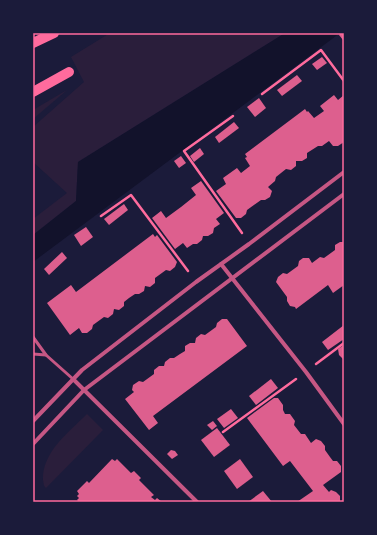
<svg xmlns="http://www.w3.org/2000/svg" width="377" height="535" font-family="Commissioner,sans-serif">
<style>
.green{fill:#2a1e3b}
.water{fill:#12122b}
.building{fill:#dd5f8e}
.lines{fill:none;stroke-linecap:round;stroke-linejoin:round}
.path{stroke:#ff6b9d;stroke-width:2.5}
.service{stroke:#c65784;stroke-width:3}
.minor{stroke:#c65784;stroke-width:4}
.primary{stroke:#ff6b9d;stroke-width:10}
.neatline{fill:none;stroke:#ff6b9d;stroke-width:1.5}
</style>
<rect width="100%" height="100%" fill="#1b1b3a"/>
<!-- green -->
<g class="green">
<polygon points="110,33 285,33 78,162 76,201 33,235 33,219 67,193 33,162 33,127 84,82 71,57"/>
<polygon points="67,90 33,119 33,110"/>
<path d="M87,414L103,430L46,488C43,485 44,484 43,480C42,452 69,432 87,414Z"/>
</g>
<!-- water -->
<polygon class="water" points="285,33 340,33 33,262 33,235 76,201 78,162"/>
<!-- building -->
<g class="building">
<polygon points="341,33 344,33 343,40 339,35"/>
<polygon points="322,57 327,63 317,70 312,64"/>
<polygon points="297,75 302,81 282,96 277,90"/>
<polygon points="334,95 338,100 344,95 344,142 338,146 333,146 329,141 322,146 318,146 307,153 307,158 302,161 296,161 296,166 291,170 286,169 276,177 275,181 268,187 272,191 270,197 265,200 261,200 247,210 246,214 241,218 236,218 216,191 226,184 223,178 237,168 241,173 250,166 245,158 247,157 245,154 305,109 307,112 308,111 314,118 324,111 320,106"/>
<polygon points="259,98 266,108 255,117 247,107"/>
<polygon points="234,122 239,128 219,143 215,137"/>
<polygon points="200,148 204,154 194,162 190,156"/>
<polygon points="181,156 186,163 179,168 174,161"/>
<polygon points="201,181 224,213 216,219 220,224 214,228 213,233 208,236 203,236 202,240 197,244 193,244 187,248 183,243 175,249 152,218 161,211 166,218 181,207 196,195 191,188"/>
<polygon points="124,204 128,210 109,225 104,219"/>
<polygon points="86,227 93,237 81,246 74,235"/>
<polygon points="153,234 155,237 157,235 177,262 175,267 170,271 166,270 155,278 155,283 150,287 145,286 144,291 139,294 135,294 129,298 124,302 124,306 119,310 114,309 113,314 108,318 104,317 93,325 92,329 87,333 82,333 79,328 70,335 47,303 71,285 76,292"/>
<polygon points="340,242 344,242 344,285 333,293 328,285 296,309 295,307 290,306 287,301 287,297 276,282 278,277 283,273 287,274 298,266 299,261 303,258 309,258 312,263 320,257 324,258 335,250 335,245"/>
<polygon points="62,252 67,258 49,275 44,269"/>
<polygon points="222,319 227,319 247,346 153,416 158,423 149,430 125,399 134,392 132,390 133,385 139,381 143,382 154,374 154,370 159,366 164,366 165,362 170,358 174,358 180,354 185,351 185,346 190,343 195,343 196,338 201,334 205,335 216,327 217,323"/>
<polygon points="344,325 344,339 328,350 322,342"/>
<polygon points="344,345 344,360 339,355 338,349"/>
<polygon points="271,379 278,388 256,405 249,396"/>
<polygon points="274,398 278,398 283,405 283,410 285,414 290,414 295,421 294,425 301,434 305,434 311,443 316,439 321,441 325,446 325,450 330,457 333,461 337,461 341,466 341,472 323,485 329,492 331,490 336,492 340,496 340,502 297,502 313,491 290,461 283,466 247,418"/>
<polygon points="231,409 238,418 224,428 217,419"/>
<polygon points="213,421 217,426 212,430 207,425"/>
<polygon points="217,428 230,445 214,457 201,440"/>
<polygon points="171,450 175,451 178,455 172,459 167,454"/>
<polygon points="112,459 115,461 117,459 131,473 134,471 141,478 139,480 154,495 151,497 155,500 157,498 162,502 79,502 77,500 79,498 77,496 79,494 77,491 87,481 89,483"/>
<polygon points="240,459 253,477 237,489 224,471"/>
<polygon points="263,491 272,502 248,502"/>
</g>
<g class="lines">
<!-- path -->
<g class="path">
<polyline points="262,94 321,50 344,81"/>
<polyline points="233,116 184,151 242,233"/>
<polyline points="101,216 131,195 188,271"/>
<polyline points="316,364 344,343"/>
<polyline points="223,432 296,379"/>
</g>
<!-- service -->
<g class="service">
<polyline points="33,337 46,355 73,379"/>
<polyline points="33,354 46,355"/>
</g>
<!-- minor -->
<g class="minor">
<polyline points="221,264 306,372 344,424"/>
<polyline points="73,379 197,502"/>
<polyline points="33,421 82,370 196,282 249,244 344,172"/>
<polyline points="33,444 84,390 344,194"/>
</g>
<!-- primary -->
<g class="primary">
<polyline points="33,43 54,33"/>
<polyline points="33,92 69,72"/>
</g>
</g>
<!-- border -->
<rect width="377" height="535" fill="none" stroke="#1b1b3a" stroke-width="68"/>
<rect x="34" y="34" width="309" height="467" class="neatline"/>
</svg>
